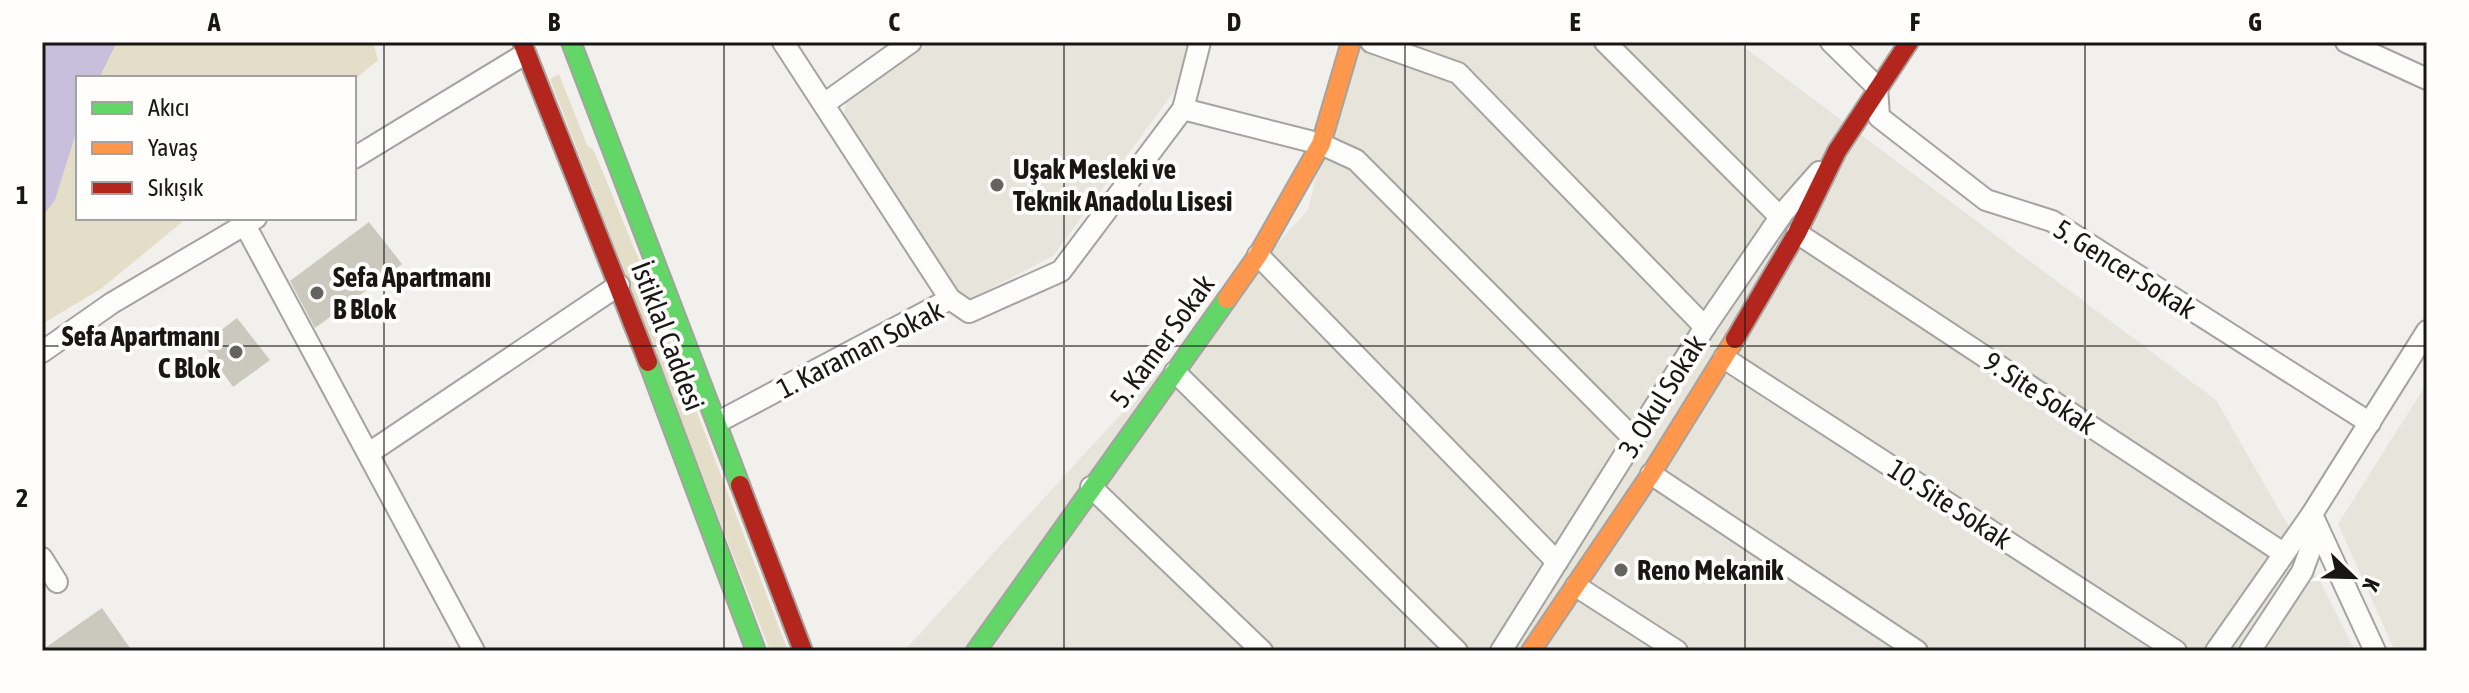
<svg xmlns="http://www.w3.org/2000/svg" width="2469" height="693" font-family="'Asap Condensed',sans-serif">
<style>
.built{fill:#e6e4db}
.green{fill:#e4dec8}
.water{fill:#c8bfdd}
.building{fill:#cbc8bd}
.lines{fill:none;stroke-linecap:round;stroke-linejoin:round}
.street-casing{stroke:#a4a3a0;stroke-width:24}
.fast-casing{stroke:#a4a3a0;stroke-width:22}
.slow-casing{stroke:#a4a3a0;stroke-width:22}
.jam-casing{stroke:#a4a3a0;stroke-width:22}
.street{stroke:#fdfdfc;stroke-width:20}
.fast{stroke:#63d668;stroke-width:18}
.slow{stroke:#ff974d;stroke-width:18}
.jam{stroke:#b3261e;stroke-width:18}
.grid{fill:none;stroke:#181715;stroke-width:2;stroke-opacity:0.55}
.poi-dot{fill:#646360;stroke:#fffefd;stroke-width:3}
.labels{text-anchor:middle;stroke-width:8;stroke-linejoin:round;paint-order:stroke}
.poi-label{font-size:28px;font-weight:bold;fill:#181715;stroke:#fffefd;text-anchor:start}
.street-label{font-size:28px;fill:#181715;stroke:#fffefd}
.neatline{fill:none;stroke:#181715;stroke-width:3}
.grid-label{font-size:26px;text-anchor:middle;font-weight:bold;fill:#181715}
</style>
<rect width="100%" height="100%" fill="#f1f0ec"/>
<!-- built -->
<g class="built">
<polygon points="931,42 1188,42 1176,89 1053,256 963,303 844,114 847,100"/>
<polygon points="1348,42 1737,42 2216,400 2320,581 2355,651 904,651 1308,210"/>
<polygon points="2427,383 2427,651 2395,651 2338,524"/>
</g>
<!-- green -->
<g class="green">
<polygon points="42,42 373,42 378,60 354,80 354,78 78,78 78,218 187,218 102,288 42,324"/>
<polygon points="559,74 587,145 594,151 639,260 788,651 770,651 550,79"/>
</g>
<!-- water -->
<polygon class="water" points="42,42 117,42 99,78 78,78 78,126 55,200 42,217"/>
<!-- building -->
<g class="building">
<polygon points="369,222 402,264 315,328 290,281"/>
<polygon points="237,318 270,360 233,387 203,344"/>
<polygon points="102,608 132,651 42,651 42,650"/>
</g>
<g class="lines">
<!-- street casing -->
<g class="street-casing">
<g id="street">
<polyline points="783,42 950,299"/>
<polyline points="1371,42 1458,73 1705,327"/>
<polyline points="1605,42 1780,217"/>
<polyline points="1831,42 1877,87 1879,117 1986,200 2052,221 2370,423"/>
<polyline points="2346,42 2427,79"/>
<polyline points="824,104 911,42"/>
<polyline points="1183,109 1321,144 1356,160 1634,439"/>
<polyline points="354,158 525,54"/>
<polyline points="245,225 474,651"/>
<polyline points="1797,233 2283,553"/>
<polyline points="1258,255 1557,562"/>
<polyline points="42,352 112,303 256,218"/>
<polyline points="1724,358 2176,651"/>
<polyline points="1175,372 1457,651"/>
<polyline points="718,422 950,299 969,312 1061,271 1183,109 1200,42"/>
<polyline points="369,453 619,285"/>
<polyline points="1651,474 1917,651"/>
<polyline points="1091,487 1262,651"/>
<polyline points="2315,521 2375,651"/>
<polyline points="42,558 57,582"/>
<polyline points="1576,586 1677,651"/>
<polyline points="1501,651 1705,327 1783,213 1819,172"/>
<polyline points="2216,651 2312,514 2427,331"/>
<polyline points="2250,651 2302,572 2312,545 2312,514"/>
</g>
</g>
<!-- fast casing -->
<g class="fast-casing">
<g id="fast">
<polyline points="571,42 740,485"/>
<polyline points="648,362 756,651"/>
<polyline points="976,651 1227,299"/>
</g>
</g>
<!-- slow casing -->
<g class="slow-casing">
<g id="slow">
<polyline points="1227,299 1258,255 1321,144 1351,42"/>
<polyline points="1531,651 1651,474 1735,339"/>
</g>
</g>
<!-- jam casing -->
<g class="jam-casing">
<g id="jam">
<polyline points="522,42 648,362"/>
<polyline points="1735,339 1797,233 1837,151 1909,42"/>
<polyline points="740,485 803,651"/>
</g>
</g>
<!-- street -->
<use href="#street" class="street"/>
<!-- fast -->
<use href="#fast" class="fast"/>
<!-- slow -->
<use href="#slow" class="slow"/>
<!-- jam -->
<use href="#jam" class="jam"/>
</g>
<!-- grid -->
<path class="grid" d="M384,42V651M724,42V651M1064,42V651M1405,42V651M1745,42V651M2085,42V651M42,346H2427"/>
<!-- markers -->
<g class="poi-dot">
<circle cx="997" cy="185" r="8"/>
<circle cx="317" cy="293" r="8"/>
<circle cx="236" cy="352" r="8"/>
<circle cx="1621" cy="570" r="8"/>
</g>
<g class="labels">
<!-- poi labels -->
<g class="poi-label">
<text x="1013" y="179">Uşak Mesleki ve<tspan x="1013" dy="32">Teknik Anadolu Lisesi</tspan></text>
<text x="333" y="287">Sefa Apartmanı<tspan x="333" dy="32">B Blok</tspan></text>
<text x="220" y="346" text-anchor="end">Sefa Apartmanı<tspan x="220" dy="32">C Blok</tspan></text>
<text x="1637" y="580">Reno Mekanik</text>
</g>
<!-- street labels -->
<g class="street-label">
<text transform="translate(2125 269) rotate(32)" y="10">5. Gencer Sokak</text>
<text transform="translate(668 336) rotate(69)" y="10">İstiklal Caddesi</text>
<text transform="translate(1162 341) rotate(-54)" y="10">5. Kamer Sokak</text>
<text transform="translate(860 349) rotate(-27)" y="10">1. Karaman Sokak</text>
<text transform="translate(2040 393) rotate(33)" y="10">9. Site Sokak</text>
<text transform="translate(1662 396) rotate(-58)" y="10">3. Okul Sokak</text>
<text transform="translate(1950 504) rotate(33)" y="10">10. Site Sokak</text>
</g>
</g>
<!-- border -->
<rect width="2469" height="693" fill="none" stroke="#fffefd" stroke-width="88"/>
<!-- legend -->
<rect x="76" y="76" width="280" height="144" fill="#fffefd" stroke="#a3a2a0" stroke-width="2"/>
<rect x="92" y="102" width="40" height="12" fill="#63d668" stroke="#a3a2a0" stroke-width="2"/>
<text x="148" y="116" font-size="24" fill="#181715">Akıcı</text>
<rect x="92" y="142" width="40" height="12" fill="#ff974d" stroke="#a3a2a0" stroke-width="2"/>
<text x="148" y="156" font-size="24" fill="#181715">Yavaş</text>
<rect x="92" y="182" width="40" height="12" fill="#b3261e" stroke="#a3a2a0" stroke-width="2"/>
<text x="148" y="196" font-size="24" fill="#181715">Sıkışık</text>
<!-- north arrow -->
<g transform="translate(2353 577) rotate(113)" stroke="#fffefd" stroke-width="6" paint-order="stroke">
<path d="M0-6L14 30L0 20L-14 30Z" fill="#181715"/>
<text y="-12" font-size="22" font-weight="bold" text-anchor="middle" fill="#181715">K</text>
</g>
<rect x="44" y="44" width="2381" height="605" class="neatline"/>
<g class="grid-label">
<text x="214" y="31">A</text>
<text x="554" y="31">B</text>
<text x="894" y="31">C</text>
<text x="1234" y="31">D</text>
<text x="1575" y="31">E</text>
<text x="1915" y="31">F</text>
<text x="2255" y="31">G</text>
<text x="22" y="204">1</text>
<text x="22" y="507">2</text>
</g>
</svg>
